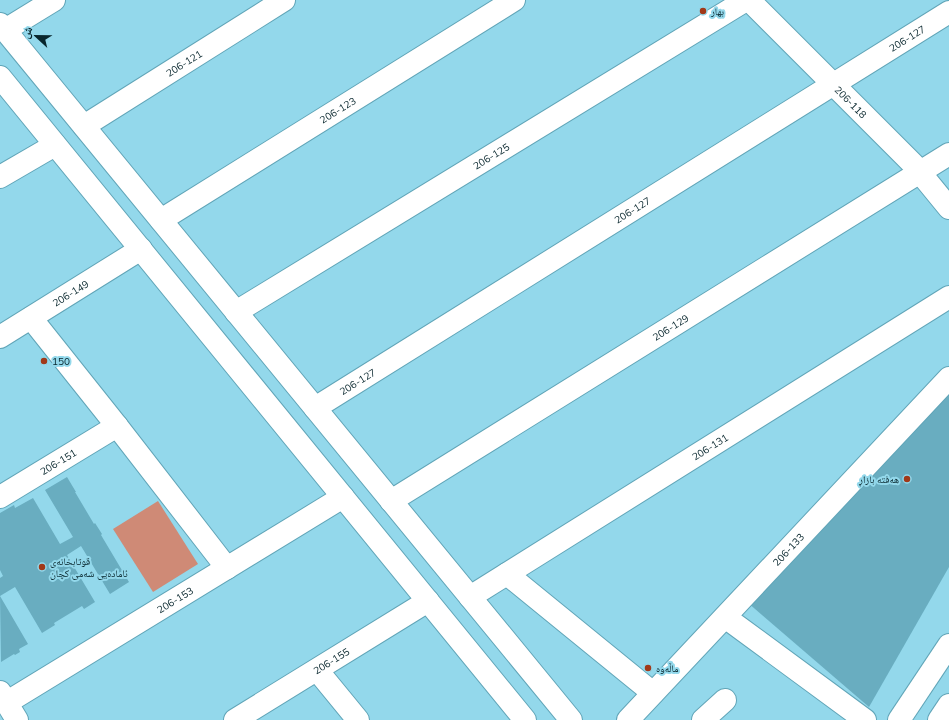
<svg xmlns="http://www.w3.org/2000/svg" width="949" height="720" font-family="Mulish,'Noto Naskh Arabic',sans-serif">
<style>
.green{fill:#cf8a76}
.building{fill:#69adc0}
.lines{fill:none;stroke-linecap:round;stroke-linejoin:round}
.minor-casing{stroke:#61a5b8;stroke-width:24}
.major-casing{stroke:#61a5b8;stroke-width:24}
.highway-casing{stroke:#61a5b8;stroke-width:24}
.minor{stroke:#fff;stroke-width:22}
.major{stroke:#fff;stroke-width:22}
.highway{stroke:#fff;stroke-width:22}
.poi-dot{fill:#a13919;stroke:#93d8eb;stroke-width:1.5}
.labels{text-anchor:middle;stroke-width:4;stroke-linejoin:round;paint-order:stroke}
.poi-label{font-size:10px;fill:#08262d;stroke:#93d8eb;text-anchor:start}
.street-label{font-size:10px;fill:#08262d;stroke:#93d8eb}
</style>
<rect width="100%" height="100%" fill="#93d8eb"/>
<!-- green -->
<polygon class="green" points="158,501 198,564 153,592 113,529"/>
<!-- building -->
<g class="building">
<polygon points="949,391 949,567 869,707 747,602"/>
<polygon points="67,477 76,492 75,492 94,524 95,523 102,534 101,535 129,582 110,594 81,546 67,555 95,602 84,609 82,606 54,623 55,625 42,633 15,587 0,596 0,578 3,576 0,570 0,513 14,505 15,508 33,498 60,544 73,537 45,490"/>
<polygon points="0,596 28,644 19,649 20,652 15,655 14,654 1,662"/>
</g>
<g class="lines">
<!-- minor casing -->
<g class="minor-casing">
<g id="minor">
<path id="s1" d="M749,0L913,164L949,208"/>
<polyline points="0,24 571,720"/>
<polyline points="5,30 54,0"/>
<polyline points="0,77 525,720"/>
<path id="s2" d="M84,126L284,0"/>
<polyline points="0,177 55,145"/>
<path id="s3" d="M161,220L514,0"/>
<path id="s4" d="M236,312L746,0"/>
<polyline points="31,318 117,426 227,568"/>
<path id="s5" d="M0,337L141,249"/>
<path id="s6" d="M315,408L949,12"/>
<path id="s7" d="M0,497L117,426"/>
<path id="s8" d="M391,501L949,154"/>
<polyline points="507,574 653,693"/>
<path id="s9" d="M470,597L949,297"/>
<polyline points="725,617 865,720"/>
<polyline points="317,670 358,720"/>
<polyline points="0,692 17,720"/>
<path id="s10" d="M6,703L343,497"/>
<path id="s11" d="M235,720L428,601"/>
<path id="s12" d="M628,720L949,378"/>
<polyline points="703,720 725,700"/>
</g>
</g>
<!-- major casing -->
<g class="major-casing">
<polyline id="major" points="899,720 949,645"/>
</g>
<!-- highway casing -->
<g class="highway-casing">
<polyline id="highway" points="939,720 949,705"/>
</g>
<!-- minor -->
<use href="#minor" class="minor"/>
<!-- major -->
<use href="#major" class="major"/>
<!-- highway -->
<use href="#highway" class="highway"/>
</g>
<!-- markers -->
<g class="poi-dot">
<circle cx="703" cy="11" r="4"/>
<circle cx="44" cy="361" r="4"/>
<circle cx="907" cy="479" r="4"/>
<circle cx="42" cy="567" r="4"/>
<circle cx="648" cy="668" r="4"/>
</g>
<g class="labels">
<!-- poi labels -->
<g class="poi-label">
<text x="711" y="15">بهار</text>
<text x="52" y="365">150</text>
<text x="899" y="483" text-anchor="end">هەفتە بازاڕ</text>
<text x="50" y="565">قوتابخانەی<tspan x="50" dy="12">ئامادەیی شەمی کچان</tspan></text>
<text x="656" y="672">ماڵەوە</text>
</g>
<!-- street labels -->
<g class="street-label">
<text dy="4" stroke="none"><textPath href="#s6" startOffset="698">206-127</textPath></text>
<text dy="4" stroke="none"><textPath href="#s2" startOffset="118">206-121</textPath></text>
<text dy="4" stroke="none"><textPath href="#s1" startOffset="144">206-118</textPath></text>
<text dy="4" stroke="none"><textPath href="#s3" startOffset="208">206-123</textPath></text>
<text dy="4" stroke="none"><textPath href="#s4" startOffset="299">206-125</textPath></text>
<text dy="4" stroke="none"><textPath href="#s6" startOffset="374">206-127</textPath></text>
<text dy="4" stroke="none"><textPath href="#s5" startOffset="83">206-149</textPath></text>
<text dy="4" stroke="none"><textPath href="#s8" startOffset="329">206-129</textPath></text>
<text dy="4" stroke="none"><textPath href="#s6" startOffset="50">206-127</textPath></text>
<text dy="4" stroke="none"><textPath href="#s9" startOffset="283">206-131</textPath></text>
<text dy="4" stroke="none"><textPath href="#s7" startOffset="68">206-151</textPath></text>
<text dy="4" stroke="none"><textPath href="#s12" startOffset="234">206-133</textPath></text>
<text dy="4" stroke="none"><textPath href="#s10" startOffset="198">206-153</textPath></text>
<text dy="4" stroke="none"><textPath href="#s11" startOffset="113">206-155</textPath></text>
</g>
</g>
<!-- north arrow -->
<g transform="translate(36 36) rotate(292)" stroke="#93d8eb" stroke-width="3" paint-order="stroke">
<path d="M0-3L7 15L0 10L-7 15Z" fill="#08262d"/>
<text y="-6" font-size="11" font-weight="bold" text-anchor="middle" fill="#08262d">ش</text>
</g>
</svg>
